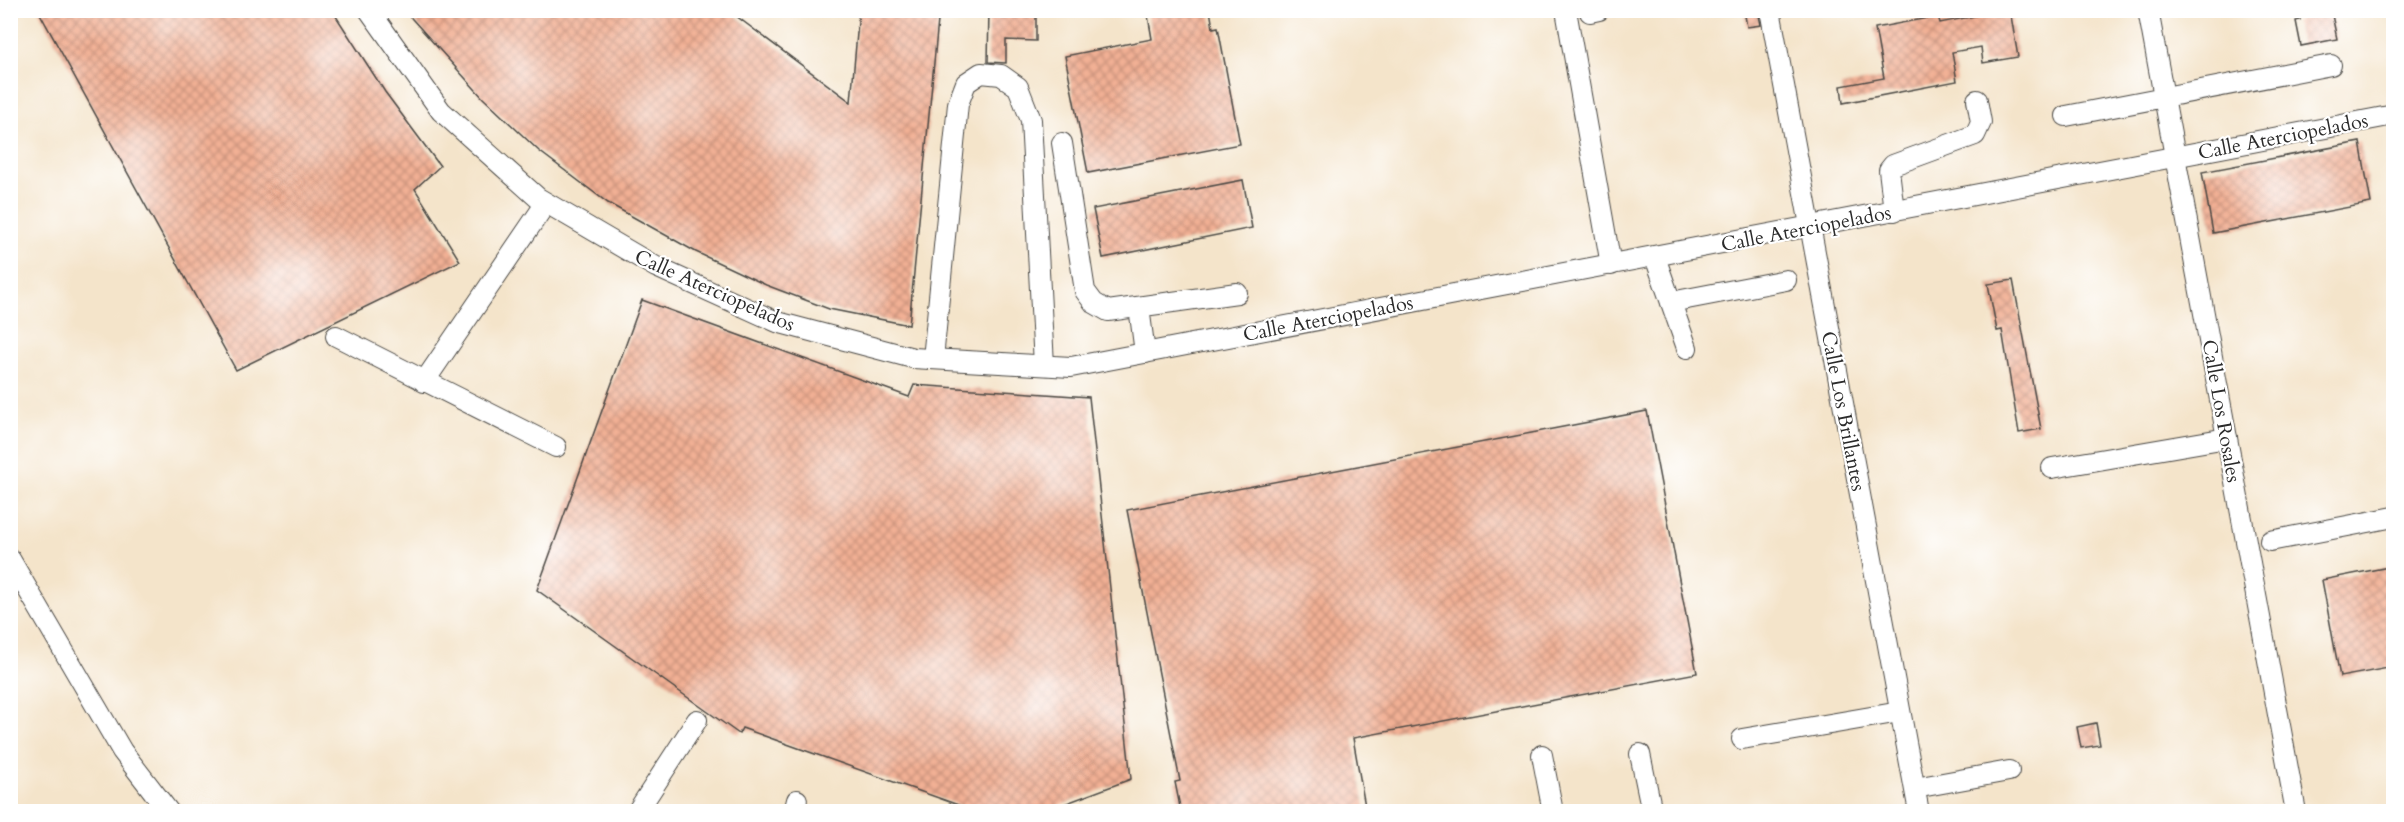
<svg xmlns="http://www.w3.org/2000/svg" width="2404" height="822" font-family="Cardo,serif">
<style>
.building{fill:url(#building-cross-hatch)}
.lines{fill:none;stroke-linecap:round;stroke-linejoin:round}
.minor-casing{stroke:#494743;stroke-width:22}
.minor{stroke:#fff;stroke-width:20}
.labels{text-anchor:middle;stroke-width:4.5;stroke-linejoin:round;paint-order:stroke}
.street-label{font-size:20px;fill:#2b2b2b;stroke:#fff}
</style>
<defs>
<pattern id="building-cross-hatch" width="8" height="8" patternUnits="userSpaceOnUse" patternTransform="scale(1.5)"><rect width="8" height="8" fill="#f2b094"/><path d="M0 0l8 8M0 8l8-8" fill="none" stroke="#c48f79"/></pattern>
</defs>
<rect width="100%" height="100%" fill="#fff"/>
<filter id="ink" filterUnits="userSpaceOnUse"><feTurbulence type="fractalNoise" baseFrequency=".0167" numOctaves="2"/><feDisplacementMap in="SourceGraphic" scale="12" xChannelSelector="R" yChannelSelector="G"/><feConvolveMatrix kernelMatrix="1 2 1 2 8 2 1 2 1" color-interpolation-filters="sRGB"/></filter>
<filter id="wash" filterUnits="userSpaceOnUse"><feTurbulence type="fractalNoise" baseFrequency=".008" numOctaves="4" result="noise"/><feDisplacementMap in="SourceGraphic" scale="24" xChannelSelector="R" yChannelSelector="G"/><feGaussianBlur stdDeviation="1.35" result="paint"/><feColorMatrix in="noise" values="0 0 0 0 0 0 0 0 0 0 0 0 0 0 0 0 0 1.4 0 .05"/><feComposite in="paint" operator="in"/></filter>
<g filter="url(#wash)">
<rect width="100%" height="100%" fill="#f4e4ca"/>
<g id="blocks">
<!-- building -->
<g class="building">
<polygon points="38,10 332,10 385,92 440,166 415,189 460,261 236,370"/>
<polygon points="404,10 728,10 851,102 859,10 939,10 909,325 829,309 766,285 696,252 608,203 539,151 483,98"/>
<polygon points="989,10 1036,13 1036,41 1006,40 1006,63 988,62"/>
<polygon points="1147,10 1210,10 1213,28 1218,27 1240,144 1088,173 1065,56 1152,39"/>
<polygon points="1744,10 1758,10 1761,25 1747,27"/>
<polygon points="1974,10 2010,10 2018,57 1983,63 1981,47 1952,52 1957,81 1843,103 1841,86 1884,78 1875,28 1938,16 1940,23 1975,16"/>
<polygon points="2299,10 2331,10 2337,39 2301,46 2296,21 2300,20"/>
<polygon points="2360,142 2371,203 2213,233 2202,172"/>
<polygon points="1243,180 1252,228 1103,258 1093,209"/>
<polygon points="2013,280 2041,429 2019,433 2002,330 1997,331 1988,284"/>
<polygon points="642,300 909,397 914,385 1089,397 1131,779 1043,812 978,812 742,728 739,734 537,590"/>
<polygon points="1647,411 1697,673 1353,738 1366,812 1181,812 1175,782 1180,781 1127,510"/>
<polygon points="2394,566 2394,667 2340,677 2322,580"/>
<polygon points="2096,723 2100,745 2081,748 2077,727"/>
</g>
</g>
</g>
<g filter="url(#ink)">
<use href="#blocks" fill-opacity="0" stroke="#494743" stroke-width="1.5"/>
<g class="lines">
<!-- minor casing -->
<g class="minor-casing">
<g id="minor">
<polyline points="369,10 441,111 538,198 656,267 777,322 913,358 1071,367 2394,115"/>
<polyline points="1566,10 1611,265"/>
<polyline points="1770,10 1919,812"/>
<polyline points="2148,10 2296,812"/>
<polyline points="1590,12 1599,10"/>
<polyline points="2066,116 2331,65"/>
<polyline points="1062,143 1085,291 1094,303 1108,311 1237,293"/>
<polyline points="1894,211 1889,170 1893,165 1975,135 1981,122 1977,100"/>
<polyline points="1655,257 1687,348"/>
<polyline points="1671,302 1786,280"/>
<polyline points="1139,307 1145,353"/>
<polyline points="336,336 556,447"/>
<polyline points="933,359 958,104 966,83 981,73 1001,75 1018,87 1031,120 1044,365"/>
<polyline points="424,382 546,203"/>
<polyline points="2052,468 2227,438"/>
<polyline points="2270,541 2394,517"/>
<polyline points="10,559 122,751 169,812"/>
<polyline points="1742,739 1900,712"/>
<polyline points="1640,754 1652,812"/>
<polyline points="1542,755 1553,812"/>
<polyline points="1915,788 2009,771"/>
<polyline points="637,812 697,720"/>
<polyline points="794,812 797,800"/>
</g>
</g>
<!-- minor -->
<use href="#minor" class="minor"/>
</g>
</g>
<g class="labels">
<!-- street labels -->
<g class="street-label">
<text transform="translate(2283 136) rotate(-11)" y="7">Calle Aterciopelados</text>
<text transform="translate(1806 228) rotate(-11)" y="7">Calle Aterciopelados</text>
<text transform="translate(715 290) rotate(24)" y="7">Calle Aterciopelados</text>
<text transform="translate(1328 318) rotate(-11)" y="7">Calle Aterciopelados</text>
<text transform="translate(1844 411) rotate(79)" y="7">Calle Los Brillantes</text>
<text transform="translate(2222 411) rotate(80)" y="7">Calle Los Rosales</text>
</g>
</g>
<!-- margin -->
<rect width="2404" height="822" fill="none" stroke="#fff" stroke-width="36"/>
</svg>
